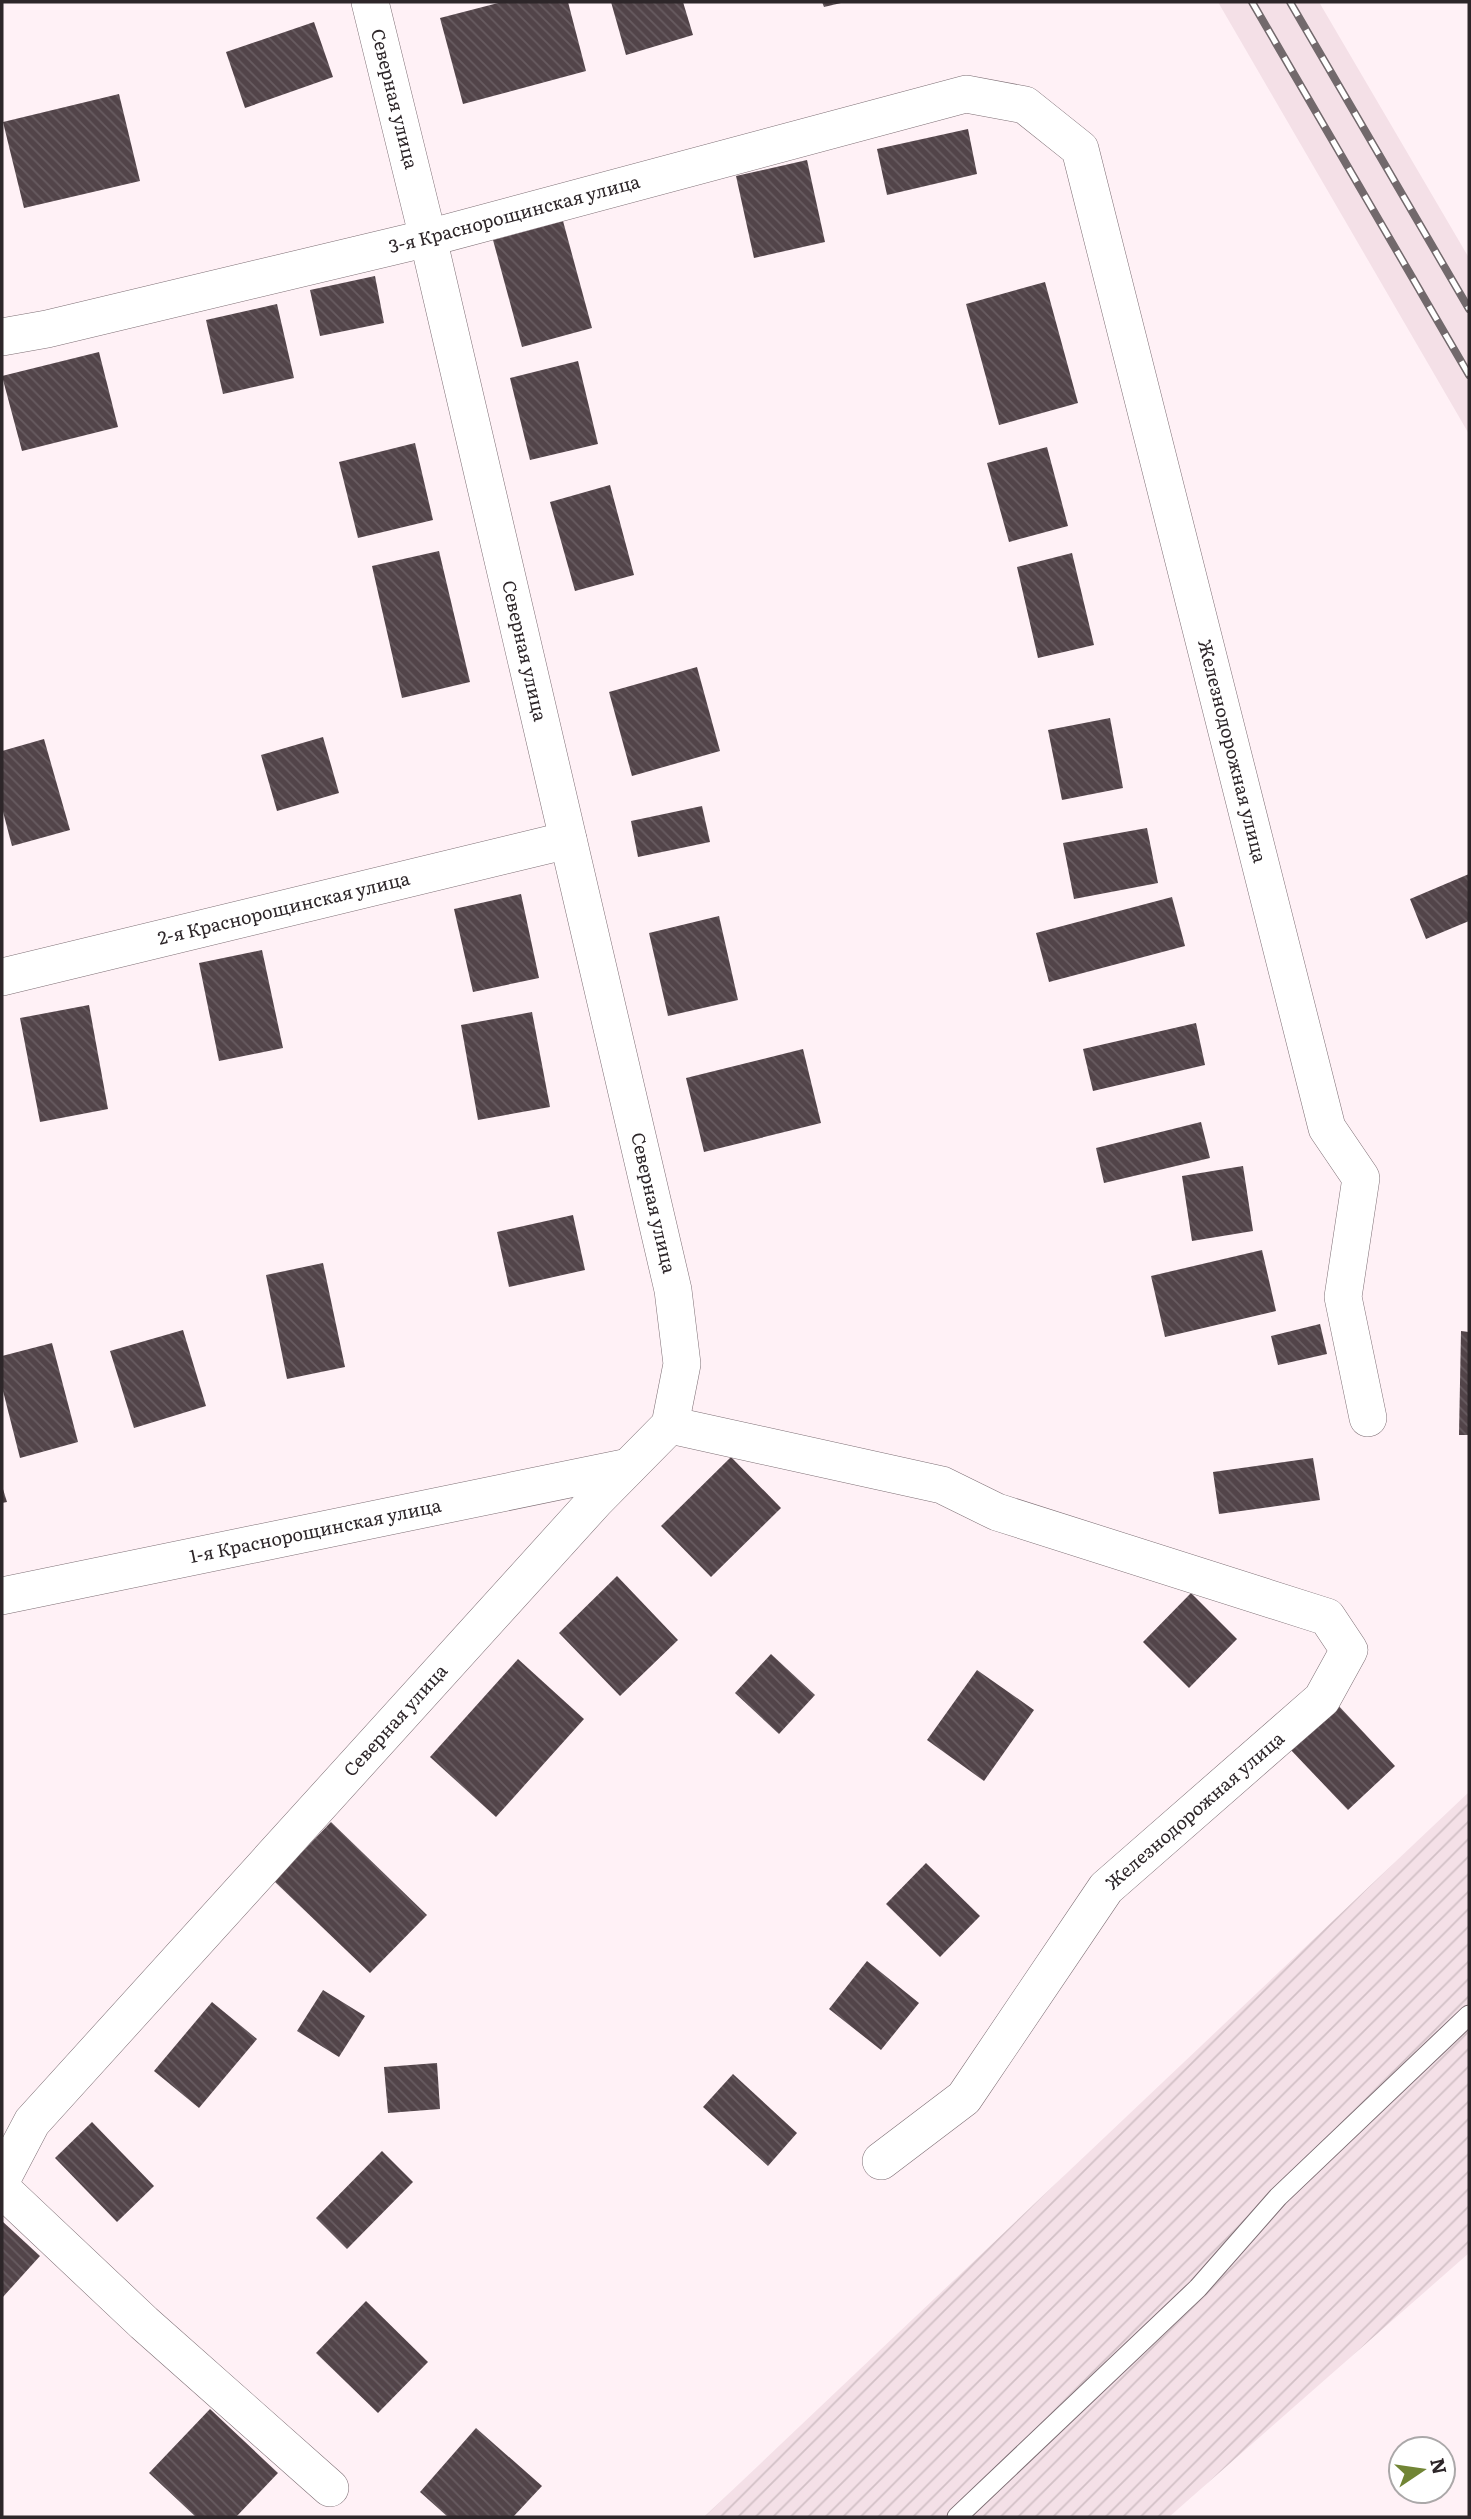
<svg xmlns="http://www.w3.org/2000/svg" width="1471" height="2519" font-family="Literata,serif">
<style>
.built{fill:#f4e0e7}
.industrial{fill:url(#industrial-furrows)}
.building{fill:url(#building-back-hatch)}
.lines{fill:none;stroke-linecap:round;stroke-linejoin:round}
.lane-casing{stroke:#7d6e74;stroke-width:21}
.street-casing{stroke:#7d6e74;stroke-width:38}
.lane{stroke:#fff;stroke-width:19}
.street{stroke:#fff;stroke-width:37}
.rail-casing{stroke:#72696c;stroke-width:8}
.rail{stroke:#fff;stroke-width:5;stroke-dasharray:16;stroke-linecap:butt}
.labels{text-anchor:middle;stroke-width:7;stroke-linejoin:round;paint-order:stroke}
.street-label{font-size:18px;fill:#2d2629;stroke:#fff}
</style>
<defs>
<pattern id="industrial-furrows" width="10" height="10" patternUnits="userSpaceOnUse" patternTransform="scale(1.75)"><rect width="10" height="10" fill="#f4e0e7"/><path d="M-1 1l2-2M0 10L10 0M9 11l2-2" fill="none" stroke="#d2c0c6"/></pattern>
<pattern id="building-back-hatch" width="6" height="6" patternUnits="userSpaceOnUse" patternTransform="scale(1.75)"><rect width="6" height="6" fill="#524449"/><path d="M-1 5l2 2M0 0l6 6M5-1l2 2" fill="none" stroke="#685c61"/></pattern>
</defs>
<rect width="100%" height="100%" fill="#fff1f6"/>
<!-- built -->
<polygon class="built" points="1218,2 1319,2 1469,258 1469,434"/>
<!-- industrial -->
<polygon class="industrial" points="1469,1792 1469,2253 1169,2517 704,2517"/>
<!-- building -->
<g class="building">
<polygon points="502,2 568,2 586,71 463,104 440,18"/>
<polygon points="611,2 683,2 693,35 626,55"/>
<polygon points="822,2 841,2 841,3 824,7"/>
<polygon points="314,22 333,77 245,108 226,52"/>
<polygon points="119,94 140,181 24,208 3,122"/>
<polygon points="968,129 977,174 887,195 877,149"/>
<polygon points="807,160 825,242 754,258 736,176"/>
<polygon points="563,221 592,328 522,347 493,240"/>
<polygon points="375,276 384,323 320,336 310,290"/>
<polygon points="1045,282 1078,403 999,425 966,304"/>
<polygon points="277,304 294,378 223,394 206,320"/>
<polygon points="99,352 118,427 22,451 2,376"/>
<polygon points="578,361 598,444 530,460 510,378"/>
<polygon points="415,443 433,520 358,538 339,462"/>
<polygon points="1047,447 1068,526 1009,542 987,463"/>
<polygon points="610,485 634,575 575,591 550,502"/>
<polygon points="439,551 470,682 402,698 372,566"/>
<polygon points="1072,553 1094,645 1038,658 1017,567"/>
<polygon points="697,667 720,751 632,776 609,692"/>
<polygon points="1110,718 1123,788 1062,800 1048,730"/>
<polygon points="323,737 339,793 277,811 261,755"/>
<polygon points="44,739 70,830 12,846 2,808 2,751"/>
<polygon points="702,806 710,842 638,857 631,821"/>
<polygon points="1147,828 1158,883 1074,899 1063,843"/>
<polygon points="1469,874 1469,921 1426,939 1410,899"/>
<polygon points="521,894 539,978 473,992 454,909"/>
<polygon points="1172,897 1185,946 1049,982 1036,933"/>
<polygon points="719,916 738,1000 668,1016 649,933"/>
<polygon points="262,950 283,1048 219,1061 199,963"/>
<polygon points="89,1005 108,1109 40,1122 20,1018"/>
<polygon points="532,1012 550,1107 478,1120 461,1025"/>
<polygon points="1196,1023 1205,1065 1093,1091 1083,1049"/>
<polygon points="803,1049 821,1123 704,1152 686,1078"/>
<polygon points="1201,1122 1210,1158 1104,1183 1096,1148"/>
<polygon points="1243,1166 1253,1231 1192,1241 1182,1176"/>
<polygon points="573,1215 585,1270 509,1287 497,1232"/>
<polygon points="1262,1250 1276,1311 1165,1337 1151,1276"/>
<polygon points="323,1263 345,1367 287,1379 266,1275"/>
<polygon points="1320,1324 1327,1354 1278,1365 1271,1336"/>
<polygon points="183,1330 206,1406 134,1428 110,1351"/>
<polygon points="1461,1331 1469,1332 1469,1435 1459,1435"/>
<polygon points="52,1343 78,1442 20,1458 2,1387 2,1356"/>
<polygon points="731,1457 781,1508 711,1577 661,1526"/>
<polygon points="1313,1458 1320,1500 1219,1514 1213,1472"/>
<polygon points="2,1486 7,1502 2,1503"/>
<polygon points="617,1576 678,1640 620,1696 559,1633"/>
<polygon points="1191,1593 1237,1639 1189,1688 1143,1642"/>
<polygon points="771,1654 815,1695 779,1734 735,1693"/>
<polygon points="518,1659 584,1719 496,1817 430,1757"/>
<polygon points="977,1670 1034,1710 984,1781 927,1740"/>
<polygon points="1336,1703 1395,1766 1348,1810 1289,1748"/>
<polygon points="331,1822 427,1915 370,1973 274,1881"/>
<polygon points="926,1863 980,1916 940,1957 886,1904"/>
<polygon points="867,1961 919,2003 881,2050 829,2009"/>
<polygon points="323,1990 365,2016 339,2057 297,2031"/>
<polygon points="212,2002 257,2039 199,2108 154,2071"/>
<polygon points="437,2063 440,2109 388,2113 384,2067"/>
<polygon points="733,2074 797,2133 768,2166 703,2107"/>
<polygon points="92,2122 154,2186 117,2222 55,2158"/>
<polygon points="382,2151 413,2182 347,2249 316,2218"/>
<polygon points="2,2221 40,2256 2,2298"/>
<polygon points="366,2301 428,2362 378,2413 316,2353"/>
<polygon points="210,2409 278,2473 236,2517 196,2517 149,2473"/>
<polygon points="476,2428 542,2486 513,2517 448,2517 420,2492"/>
</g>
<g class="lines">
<!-- lane casing -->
<g class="lane-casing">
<polyline id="lane" points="957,2517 1198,2288 1278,2197 1469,2015"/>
</g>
<!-- street casing -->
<g class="street-casing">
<g id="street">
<path id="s1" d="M2,337L47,329L428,238L966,94L1025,105L1080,149L1327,1128L1361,1178L1343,1297L1368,1418"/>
<path id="s2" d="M2,977L568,840"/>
<polyline points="670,1425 942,1485 997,1512 1327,1617 1349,1650 1322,1699 1106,1888 964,2098 881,2161"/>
<path id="s3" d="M2,1596L628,1467"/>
<path id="s4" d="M2,2179L32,2122L595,1501L670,1425L682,1364L673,1290L428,238L370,2"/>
<polyline points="2,2189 144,2323 330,2488"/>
</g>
</g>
<!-- lane -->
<use href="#lane" class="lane"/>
<!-- street -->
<use href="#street" class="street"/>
<!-- rail casing -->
<g class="rail-casing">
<g id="rail">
<polyline points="1252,2 1469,375"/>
<polyline points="1290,2 1469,309"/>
</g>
</g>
<!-- rail -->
<use href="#rail" class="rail"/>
</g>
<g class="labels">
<!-- street labels -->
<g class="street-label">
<text transform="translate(394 99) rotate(76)" y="6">Северная улица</text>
<text dy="6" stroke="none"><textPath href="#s1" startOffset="527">3-я Краснорощинская улица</textPath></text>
<text transform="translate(524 651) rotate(77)" y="6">Северная улица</text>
<text dy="6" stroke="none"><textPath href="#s1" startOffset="1746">Железнодорожная улица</textPath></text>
<text dy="6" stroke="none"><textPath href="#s2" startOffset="290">2-я Краснорощинская улица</textPath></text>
<text transform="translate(653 1203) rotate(77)" y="6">Северная улица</text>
<text dy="6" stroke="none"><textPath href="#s3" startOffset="320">1-я Краснорощинская улица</textPath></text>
<text dy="6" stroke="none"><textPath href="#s4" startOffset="606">Северная улица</textPath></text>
<text transform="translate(1195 1811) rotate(-41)" y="6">Железнодорожная улица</text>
</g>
</g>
<!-- border -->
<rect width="1471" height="2519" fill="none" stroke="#2d2629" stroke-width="7"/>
<!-- north arrow -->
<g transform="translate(1422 2470) rotate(77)"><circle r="33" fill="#ffffff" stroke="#aba8a9" stroke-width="2"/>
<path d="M0-5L12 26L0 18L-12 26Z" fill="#718535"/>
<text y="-10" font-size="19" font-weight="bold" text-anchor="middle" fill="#2d2629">N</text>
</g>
</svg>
